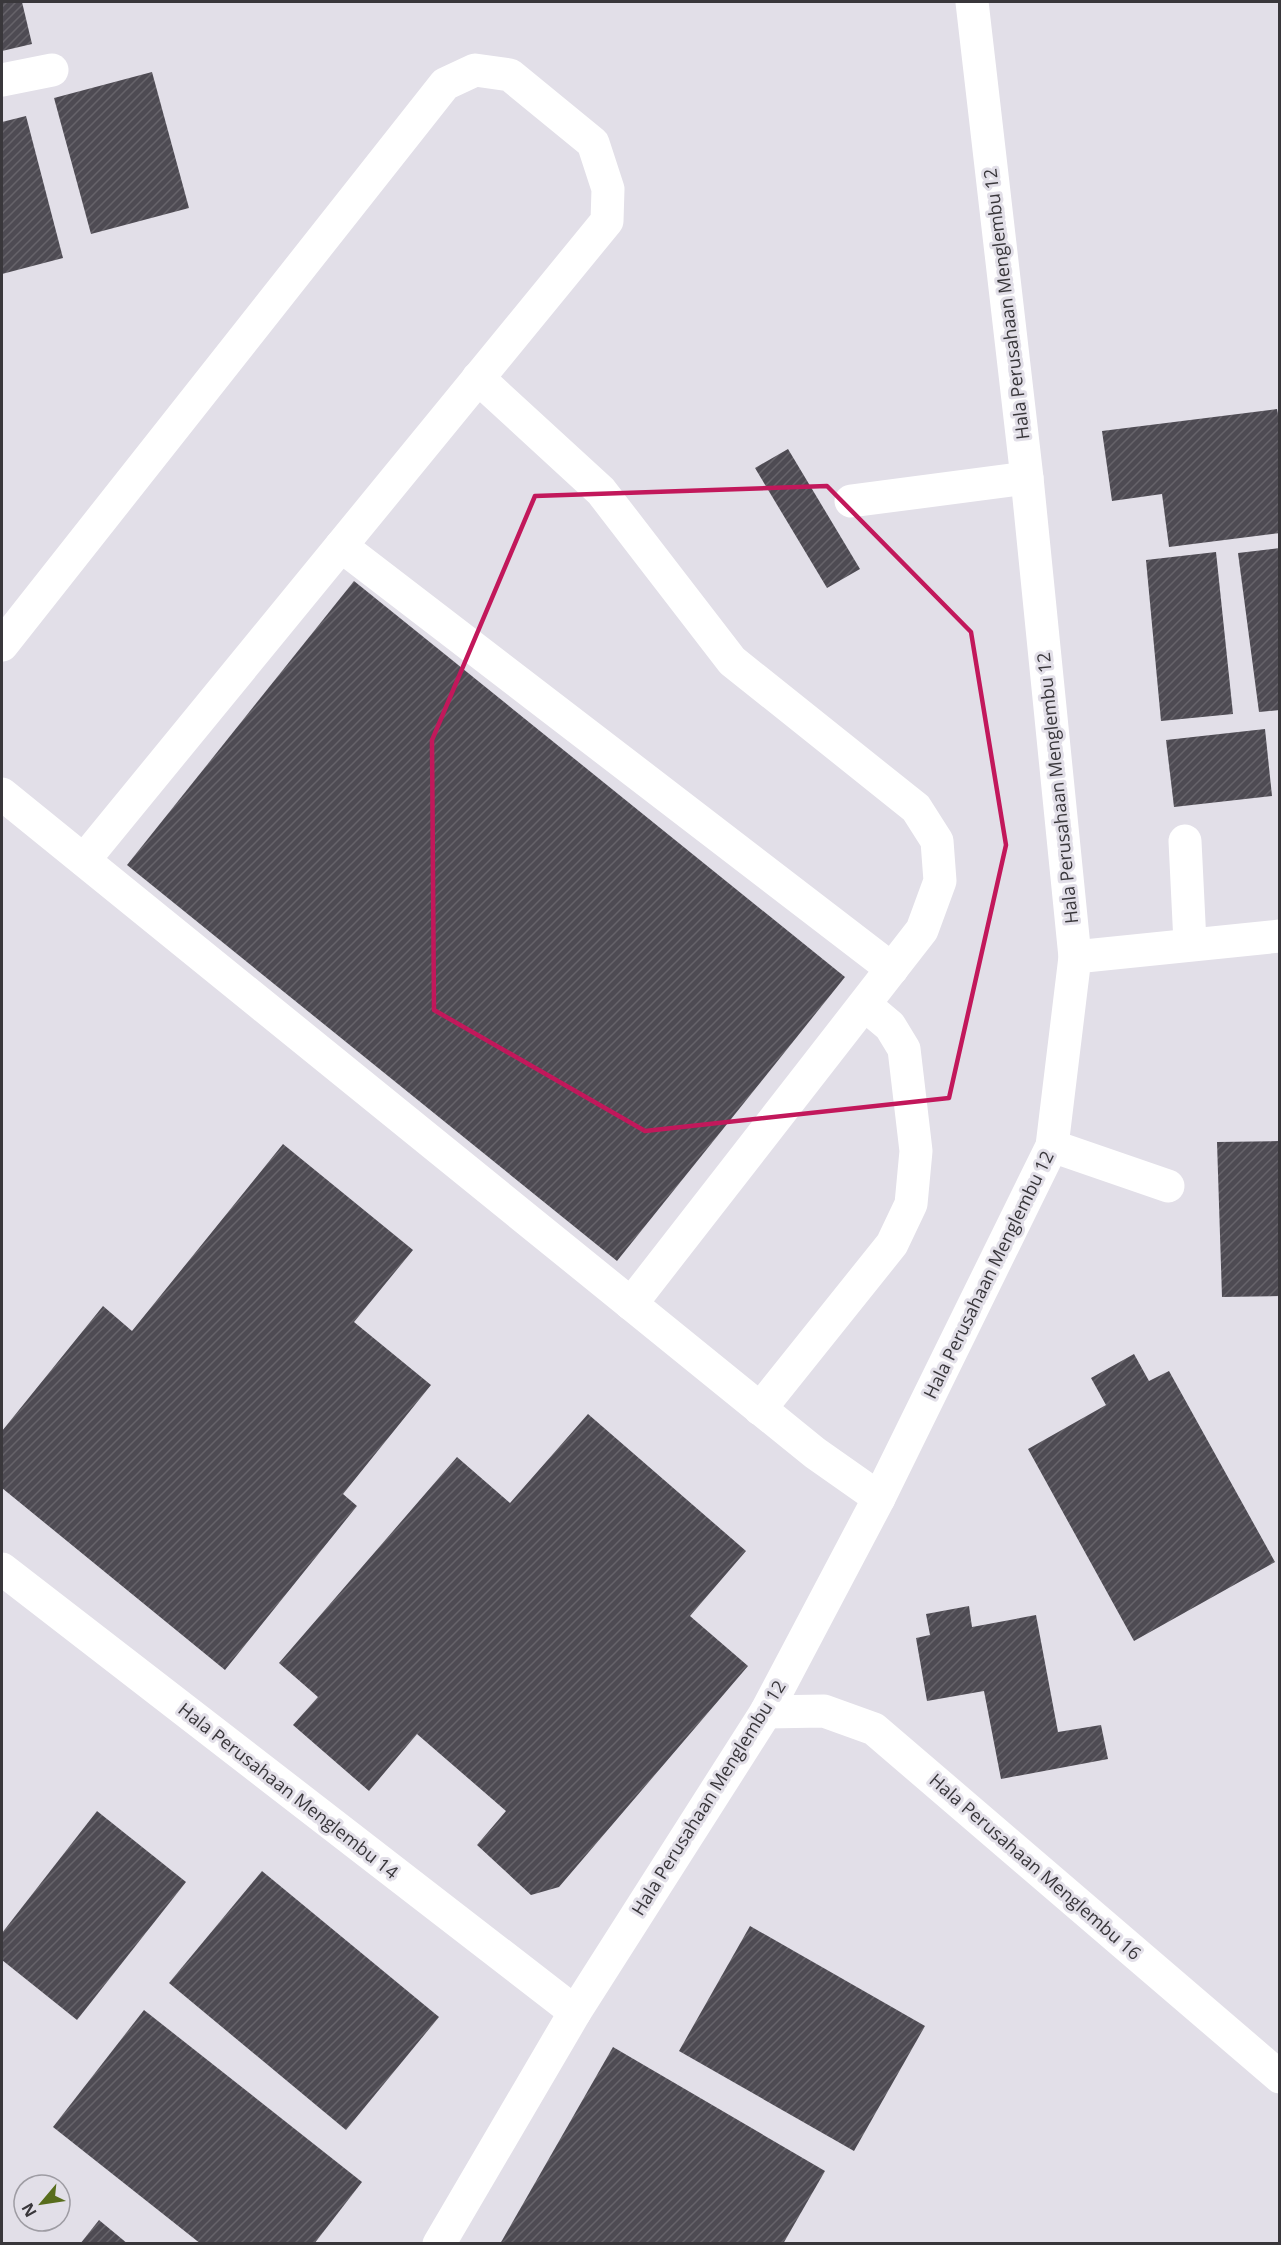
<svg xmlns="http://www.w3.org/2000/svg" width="1281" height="2245" font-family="'Open Sans',sans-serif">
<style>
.building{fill:url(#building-hatch)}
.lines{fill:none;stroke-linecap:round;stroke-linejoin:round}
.minor{stroke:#fff;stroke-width:33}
.marked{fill:none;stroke:#c2185b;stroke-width:4.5;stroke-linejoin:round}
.labels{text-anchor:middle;stroke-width:6;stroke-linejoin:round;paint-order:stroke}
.street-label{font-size:18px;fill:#39373b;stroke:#e2dfe8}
</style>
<defs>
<pattern id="building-hatch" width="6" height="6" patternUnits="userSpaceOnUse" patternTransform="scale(1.5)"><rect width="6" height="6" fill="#4e4b53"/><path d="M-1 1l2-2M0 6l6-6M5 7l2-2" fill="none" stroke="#66636a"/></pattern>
</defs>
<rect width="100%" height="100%" fill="#e2dfe8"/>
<!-- building -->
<g class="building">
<polygon points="9,2 22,2 32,44 2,51 2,3"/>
<polygon points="152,72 189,208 91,234 54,98"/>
<polygon points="26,116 63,258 2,274 2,122"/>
<polygon points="1277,409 1280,425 1280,533 1169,547 1162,494 1112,501 1102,431"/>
<polygon points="788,449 860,569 827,588 755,468"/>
<polygon points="1280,548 1280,710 1259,712 1238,553"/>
<polygon points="1216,552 1233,714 1161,721 1146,560"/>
<polygon points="354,581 845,977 617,1261 127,865"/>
<polygon points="1265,729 1272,796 1174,807 1166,740"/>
<polygon points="1280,1141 1280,1296 1222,1297 1217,1142"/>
<polygon points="283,1144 413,1250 354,1322 431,1385 343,1494 357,1506 225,1670 2,1488 2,1431 103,1306 132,1331"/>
<polygon points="1134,1354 1149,1381 1169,1371 1275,1562 1134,1641 1028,1449 1106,1405 1091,1378"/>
<polygon points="588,1414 746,1551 690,1616 748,1666 559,1887 531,1895 477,1845 506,1811 417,1734 369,1791 293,1725 318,1697 279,1663 457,1457 510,1503"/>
<polygon points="969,1606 972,1627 1036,1615 1058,1732 1101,1725 1108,1759 1001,1779 984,1691 927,1701 916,1638 930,1635 926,1614"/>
<polygon points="97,1811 186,1882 77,2020 2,1960 2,1933"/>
<polygon points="262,1871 439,2017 346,2130 169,1983"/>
<polygon points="750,1926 925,2026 854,2151 679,2051"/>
<polygon points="144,2010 362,2182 314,2244 201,2244 53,2127"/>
<polygon points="613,2047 825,2171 783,2244 500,2244"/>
<polygon points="99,2220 128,2244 80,2244"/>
</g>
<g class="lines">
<!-- minor -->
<g class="minor">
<polyline points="2,80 52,70"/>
<polyline points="478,378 601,491 732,661 916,808 937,841 940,881 922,930 631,1304"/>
<polyline points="851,501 1027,478"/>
<polyline points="341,546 892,969"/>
<polyline points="2,645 445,84 475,70 510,75 593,143 608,189 607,221 84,860"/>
<polyline points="2,794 815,1453 879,1498"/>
<polyline points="1185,841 1190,943"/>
<polyline points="1075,957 1280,936"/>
<polyline points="1052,1146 1168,1186"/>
<polyline points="760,1409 892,1244 911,1204 916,1151 904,1049 890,1026 865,1005"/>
<polyline points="2,1569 575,2012"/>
<polyline points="766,1712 824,1711 874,1729 1280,2077"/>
<polyline points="439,2244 575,2012 766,1712 879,1498 1052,1146 1075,957 1027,478 972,2"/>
</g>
</g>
<!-- marked area -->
<path class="marked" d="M827,486L971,632L1006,845L949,1098L645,1131L434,1010L432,740L535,496Z"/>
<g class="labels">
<!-- street labels -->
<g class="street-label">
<text transform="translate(1007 304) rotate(-97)" y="6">Hala Perusahaan Menglembu 12</text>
<text transform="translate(1058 788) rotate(-96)" y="6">Hala Perusahaan Menglembu 12</text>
<text transform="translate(989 1275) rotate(-64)" y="6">Hala Perusahaan Menglembu 12</text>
<text transform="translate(288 1791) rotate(38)" y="6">Hala Perusahaan Menglembu 14</text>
<text transform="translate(709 1798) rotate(-58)" y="6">Hala Perusahaan Menglembu 12</text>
<text transform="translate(1035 1867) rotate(41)" y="6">Hala Perusahaan Menglembu 16</text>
</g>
</g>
<!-- border -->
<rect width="1281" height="2245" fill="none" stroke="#39373b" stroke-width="6"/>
<!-- north arrow -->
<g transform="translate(42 2203) rotate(241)"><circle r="28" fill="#e2dfe8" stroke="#9e9ca3" stroke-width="1.5"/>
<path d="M0-4.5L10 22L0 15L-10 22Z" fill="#586d1c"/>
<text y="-9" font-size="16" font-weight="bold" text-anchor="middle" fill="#39373b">N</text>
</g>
</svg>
